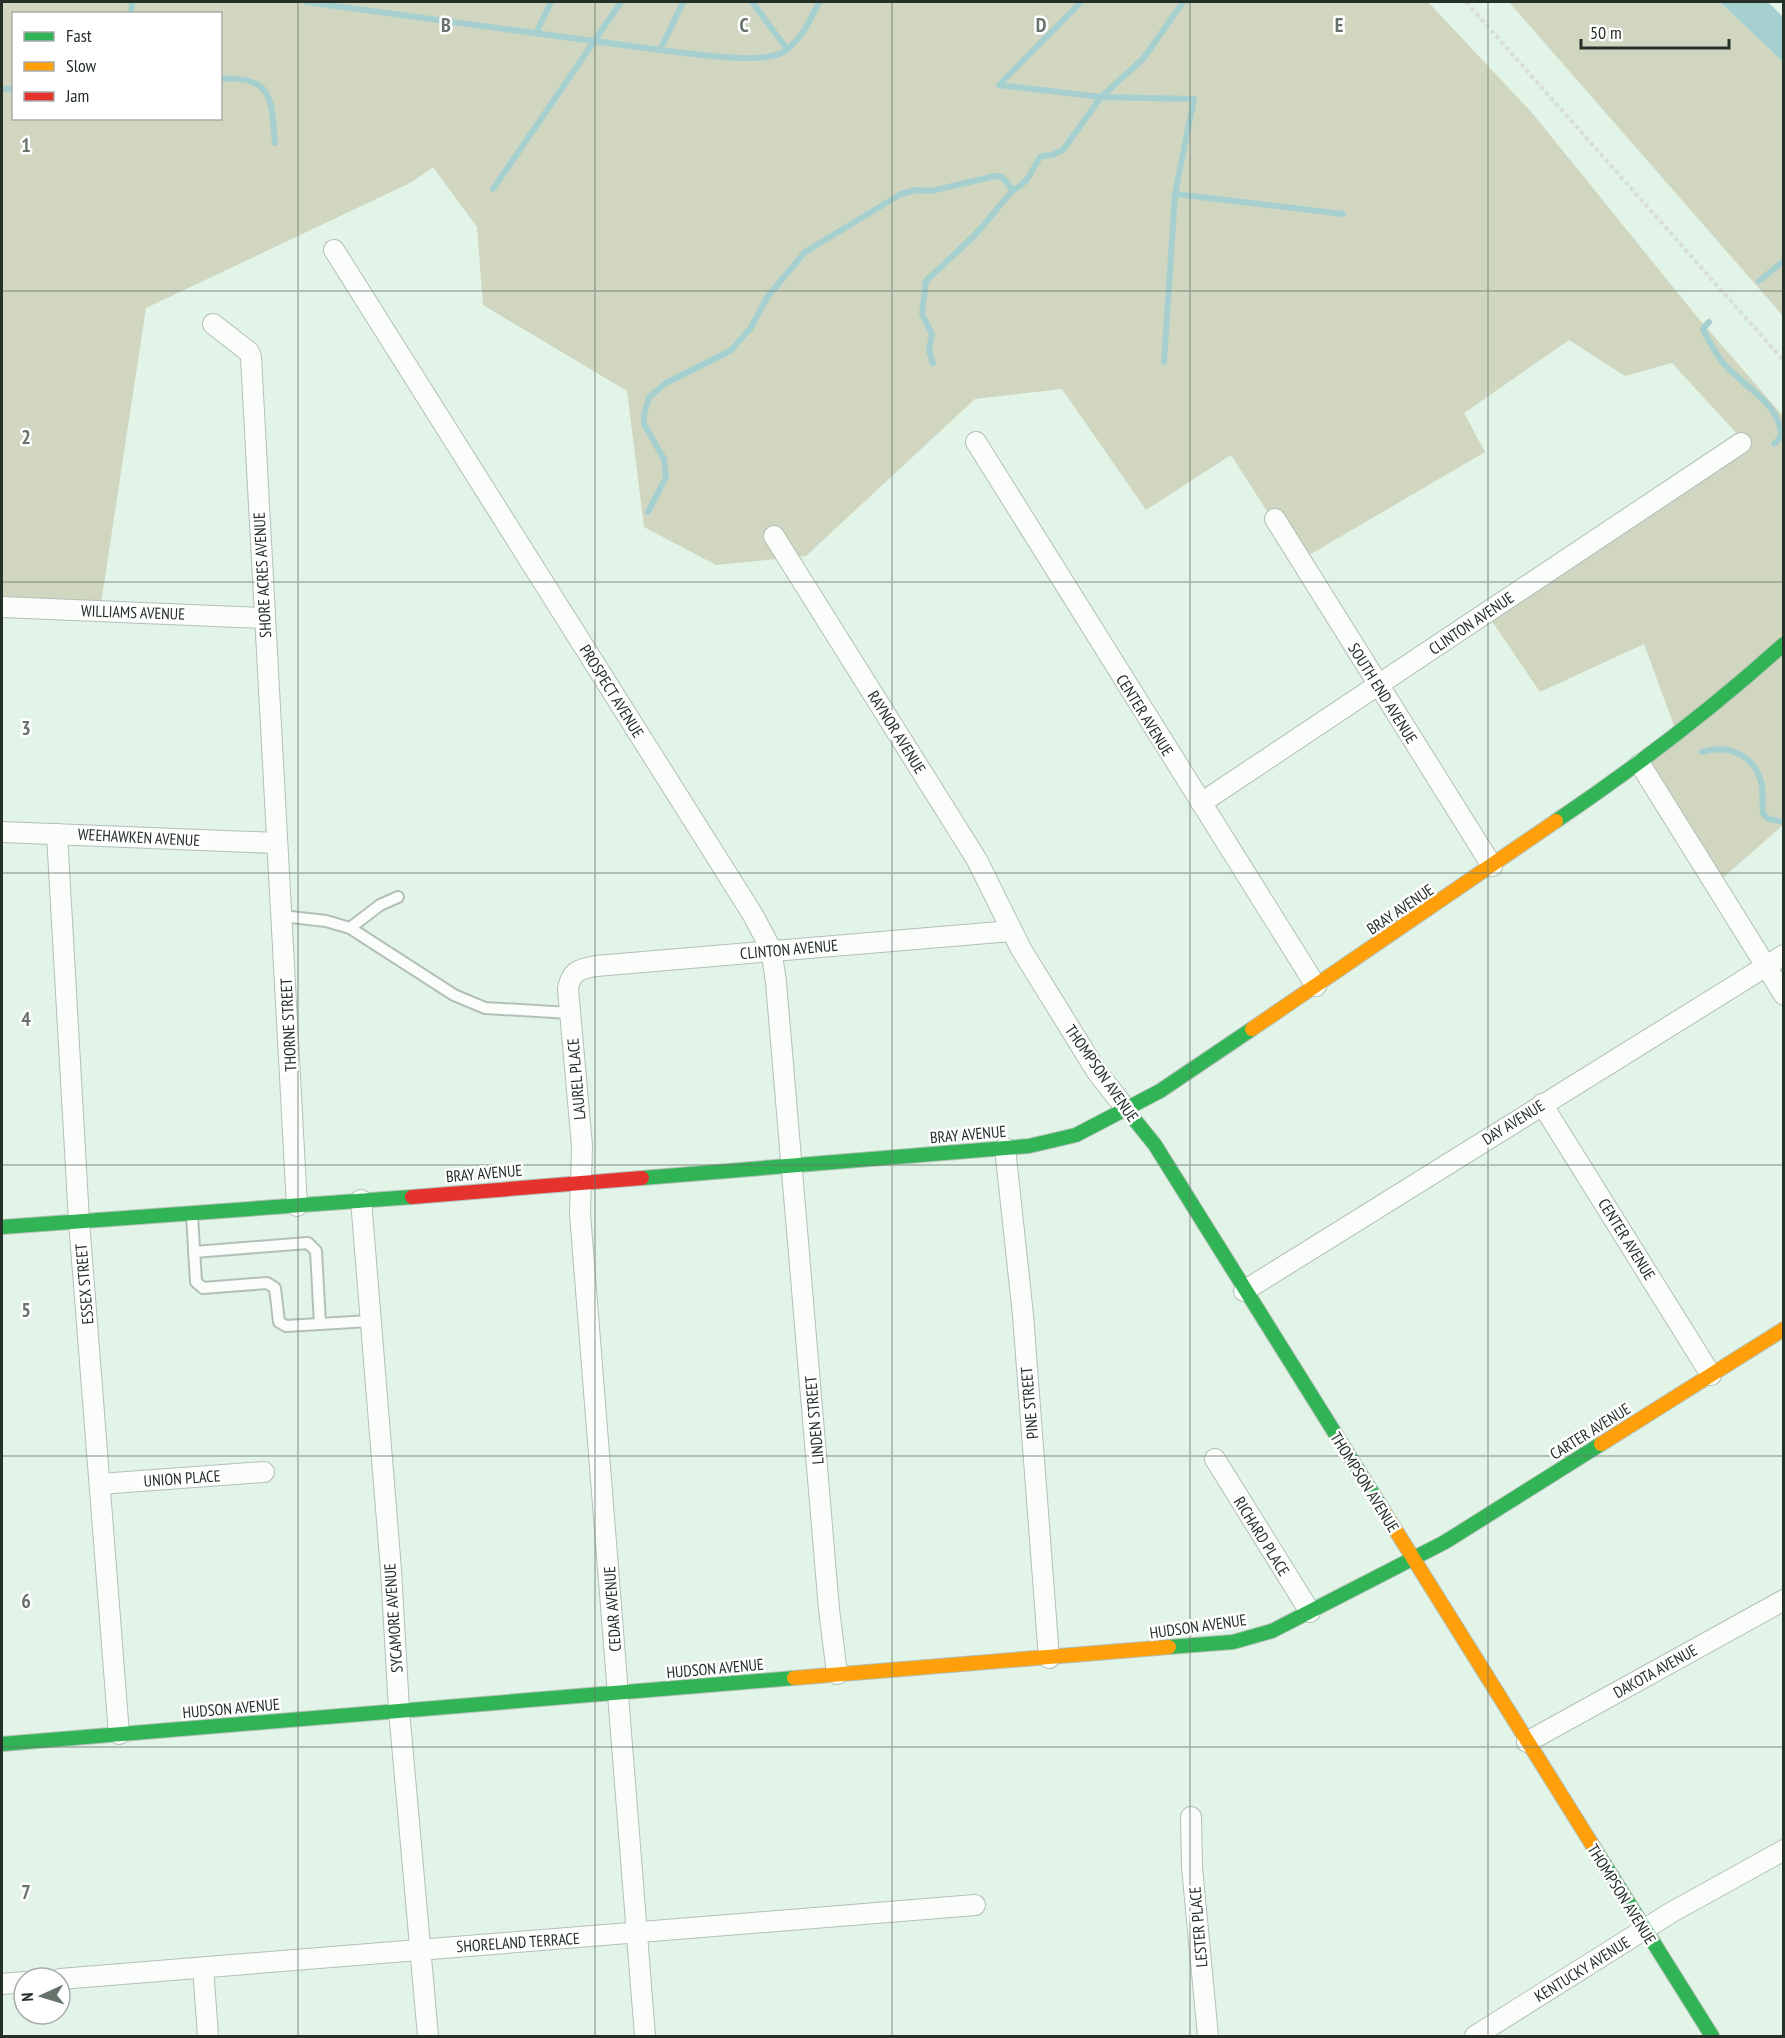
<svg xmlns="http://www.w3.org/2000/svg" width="1785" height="2038" font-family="'PT Sans Narrow',sans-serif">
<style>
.green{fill:#d0d6c0;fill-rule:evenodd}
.water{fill:#a6cfcf}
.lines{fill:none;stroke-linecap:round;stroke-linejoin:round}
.stream{stroke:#a6cfcf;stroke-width:6}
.lane-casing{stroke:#b3c0b7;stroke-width:14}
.street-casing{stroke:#b3c0b7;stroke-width:22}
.fast-casing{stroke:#b3c0b7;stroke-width:16}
.slow-casing{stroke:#b3c0b7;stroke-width:16}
.jam-casing{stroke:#b3c0b7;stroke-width:16}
.path{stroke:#d9deda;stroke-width:4;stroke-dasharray:4.5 3;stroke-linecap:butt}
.lane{stroke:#fbfdfb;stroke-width:10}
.street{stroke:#fbfdfb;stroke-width:20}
.fast{stroke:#30b455;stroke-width:14}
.slow{stroke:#ff9f0a;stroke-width:14}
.jam{stroke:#e5322d;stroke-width:14}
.grid{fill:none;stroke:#67746b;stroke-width:1.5;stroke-opacity:0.55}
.labels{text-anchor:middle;stroke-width:5;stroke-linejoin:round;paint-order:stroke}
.street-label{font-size:16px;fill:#253028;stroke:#fff}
.grid-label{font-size:20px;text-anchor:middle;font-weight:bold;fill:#67746b;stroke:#fff;stroke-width:5;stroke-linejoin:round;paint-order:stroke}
</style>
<rect width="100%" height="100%" fill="#e2f3e7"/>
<!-- green -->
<g class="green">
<path d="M2,2H1428L1533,114L1694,313L1783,416V825L1717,883L1637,762L1677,734L1644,644L1540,692L1483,608L1739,436L1672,363L1625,376L1569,340L1464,413L1485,452L1299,561L1231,455L1146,510L1062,389L975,399L806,556L716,565L644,527L627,391L483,305L477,227L433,167L412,182L146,308L100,610L2,606ZM14,14H220V118H14Z"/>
<polygon points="1509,2 1720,2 1783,62 1783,316"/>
</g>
<!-- water -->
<polygon class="water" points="1720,2 1768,2 1783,17 1783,62"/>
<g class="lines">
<!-- stream -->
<g class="stream">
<path d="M306,2L660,50C687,53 763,66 785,51C802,39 810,20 819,2"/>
<polyline points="752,2 787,49"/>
<polyline points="1081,2 999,85 1101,97 1194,99 1175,194 1164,362"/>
<polyline points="131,14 132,2"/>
<polyline points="536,33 551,2"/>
<polyline points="660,50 683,2"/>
<path d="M220,79C274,75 271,100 275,143"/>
<polyline points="2,89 14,88"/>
<polyline points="493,189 621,2"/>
<polyline points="1175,194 1343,214"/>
<polyline points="1759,281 1784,261"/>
<path d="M1709,322L1703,329L1705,334C1711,344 1717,356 1725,365C1744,387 1782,405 1781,437L1774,444"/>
<polyline points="933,363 929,350 932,334 922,314 926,281 975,235 1013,190"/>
<path d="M648,512L666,477L664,459L644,424V415L649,397L666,383L730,351L750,329L768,296L805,252L901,194L916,190L931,191L995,176L1002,177L1013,190C1030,182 1031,170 1041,156L1052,155L1063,150L1101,97L1143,59L1183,2"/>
<path d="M1702,752C1729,744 1756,755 1762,786C1763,795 1762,805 1763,814L1769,819L1784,822"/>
</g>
<!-- lane casing -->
<g class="lane-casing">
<g id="lane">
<polyline points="282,916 326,921 350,928 454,995 485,1008 570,1013"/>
<polyline points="350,928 380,905 398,897"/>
<polyline points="192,1215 196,1282 203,1288 267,1283 275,1288 279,1322 286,1326 370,1321"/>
<polyline points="194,1252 308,1243 316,1251 320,1324"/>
</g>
</g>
<!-- street casing -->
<g class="street-casing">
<g id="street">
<polyline points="334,250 753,915 771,949 776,982 829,1609 837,1674"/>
<polyline points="213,324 249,352 251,357 297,1206"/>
<polyline points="976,442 1316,986"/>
<polyline points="1275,519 1492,866"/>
<polyline points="774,536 977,860 1021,949 1097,1072 1126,1109"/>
<polyline points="2,607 264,618"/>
<polyline points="1640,764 1784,995"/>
<polyline points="1201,803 1741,443"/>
<polyline points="2,832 276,843"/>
<polyline points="57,834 79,1221 119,1734"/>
<polyline points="1542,1104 1711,1375"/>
<polyline points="1005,1148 1023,1315 1049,1658"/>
<polyline points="361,1200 391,1570 399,1710 428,2036"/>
<polyline points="1244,1291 1784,955"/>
<polyline points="1215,1459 1310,1612"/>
<polyline points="100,1484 264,1472"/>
<polyline points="1527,1742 1784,1600"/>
<polyline points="1191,1817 1192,1867 1208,2036"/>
<polyline points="203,1968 208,2036"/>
<polyline points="60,1979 975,1905"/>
<polyline points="2,1984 24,1982"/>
<path d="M645,2036L580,1214L582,1146L568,989C571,971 579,969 596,966L1011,931"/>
<polyline points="1475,2036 1672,1912 1784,1850"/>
</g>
</g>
<!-- fast casing -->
<g class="fast-casing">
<g id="fast">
<path d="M1556,821C1636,767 1712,709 1784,644"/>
<polyline points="1126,1109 1155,1145 1383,1510"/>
<polyline points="642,1178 1029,1146 1076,1135 1160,1091 1252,1029"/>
<polyline points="2,1227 412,1197"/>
<polyline points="1169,1647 1233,1642 1272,1631 1445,1542 1601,1444"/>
<polyline points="2,1744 794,1678"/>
<polyline points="1593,1846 1712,2036"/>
</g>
</g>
<!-- slow casing -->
<g class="slow-casing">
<g id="slow">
<polyline points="1252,1029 1556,821"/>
<polyline points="1601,1444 1784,1329"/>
<polyline points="1383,1510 1593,1846"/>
<polyline points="794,1678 1169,1647"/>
</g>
</g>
<!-- jam casing -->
<g class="jam-casing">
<polyline id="jam" points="412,1197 642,1178"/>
</g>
<!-- path -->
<polyline class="path" points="1466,2 1784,361"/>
<!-- lane -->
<use href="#lane" class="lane"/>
<!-- street -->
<use href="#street" class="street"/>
<!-- fast -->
<use href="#fast" class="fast"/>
<!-- slow -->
<use href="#slow" class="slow"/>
<!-- jam -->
<use href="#jam" class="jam"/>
</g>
<!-- grid -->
<path class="grid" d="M298,2V2036M595,2V2036M892,2V2036M1190,2V2036M1488,2V2036M2,291H1784M2,582H1784M2,873H1784M2,1165H1784M2,1456H1784M2,1747H1784"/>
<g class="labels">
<!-- street labels -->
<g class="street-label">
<text transform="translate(262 575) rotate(-93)" y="6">SHORE ACRES AVENUE</text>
<text transform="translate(133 612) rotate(2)" y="6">WILLIAMS AVENUE</text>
<text transform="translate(1471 623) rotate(-34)" y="6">CLINTON AVENUE</text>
<text transform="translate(612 691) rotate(58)" y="6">PROSPECT AVENUE</text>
<text transform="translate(1383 693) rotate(58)" y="6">SOUTH END AVENUE</text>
<text transform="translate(1145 715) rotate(58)" y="6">CENTER AVENUE</text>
<text transform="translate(897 732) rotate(58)" y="6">RAYNOR AVENUE</text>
<text transform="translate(139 837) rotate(3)" y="6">WEEHAWKEN AVENUE</text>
<text transform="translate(1400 909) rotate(-34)" y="6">BRAY AVENUE</text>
<text transform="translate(789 949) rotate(-5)" y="6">CLINTON AVENUE</text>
<text transform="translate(288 1025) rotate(-93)" y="6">THORNE STREET</text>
<text transform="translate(1102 1073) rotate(55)" y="6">THOMPSON AVENUE</text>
<text transform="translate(576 1079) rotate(-95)" y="6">LAUREL PLACE</text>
<text transform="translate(1513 1122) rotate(-32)" y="6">DAY AVENUE</text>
<text transform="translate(968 1134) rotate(-5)" y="6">BRAY AVENUE</text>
<text transform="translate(484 1173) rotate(-5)" y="6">BRAY AVENUE</text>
<text transform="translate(1627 1239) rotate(58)" y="6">CENTER AVENUE</text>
<text transform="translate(84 1284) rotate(-95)" y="6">ESSEX STREET</text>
<text transform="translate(1029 1403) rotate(-95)" y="6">PINE STREET</text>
<text transform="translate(814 1420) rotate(-95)" y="6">LINDEN STREET</text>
<text transform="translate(1590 1431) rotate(-32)" y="6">CARTER AVENUE</text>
<text transform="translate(182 1478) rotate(-4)" y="6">UNION PLACE</text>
<text transform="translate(1365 1482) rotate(58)" y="6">THOMPSON AVENUE</text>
<text transform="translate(1262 1536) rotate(58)" y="6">RICHARD PLACE</text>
<text transform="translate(612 1609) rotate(-94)" y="6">CEDAR AVENUE</text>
<text transform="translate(393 1618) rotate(-94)" y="6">SYCAMORE AVENUE</text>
<text transform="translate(1198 1626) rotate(-8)" y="6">HUDSON AVENUE</text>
<text transform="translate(715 1668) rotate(-5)" y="6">HUDSON AVENUE</text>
<text transform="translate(1655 1671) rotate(-29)" y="6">DAKOTA AVENUE</text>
<text transform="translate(231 1708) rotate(-5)" y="6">HUDSON AVENUE</text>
<text transform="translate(1622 1894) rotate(58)" y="6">THOMPSON AVENUE</text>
<text transform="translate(1198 1927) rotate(-95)" y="6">LESTER PLACE</text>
<text transform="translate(518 1942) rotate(-4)" y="6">SHORELAND TERRACE</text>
<text transform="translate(1582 1969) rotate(-32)" y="6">KENTUCKY AVENUE</text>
</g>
</g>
<g class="grid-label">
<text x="446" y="32">B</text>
<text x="744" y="32">C</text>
<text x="1041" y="32">D</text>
<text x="1339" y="32">E</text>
<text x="26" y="152">1</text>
<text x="26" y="444">2</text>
<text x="26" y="735">3</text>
<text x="26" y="1026">4</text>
<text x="26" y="1317">5</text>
<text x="26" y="1608">6</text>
<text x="26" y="1899">7</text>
</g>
<!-- border -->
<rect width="1785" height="2038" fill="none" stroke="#253028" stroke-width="6"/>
<!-- legend -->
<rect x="12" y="12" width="210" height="108" fill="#ffffff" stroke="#a8aca9" stroke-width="1.5"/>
<rect x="24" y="32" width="30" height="9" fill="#30b455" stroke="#a8aca9" stroke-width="1.5"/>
<text x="66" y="42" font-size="18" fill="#253028">Fast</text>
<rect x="24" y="62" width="30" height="9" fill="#ff9f0a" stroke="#a8aca9" stroke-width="1.5"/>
<text x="66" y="72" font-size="18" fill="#253028">Slow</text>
<rect x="24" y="92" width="30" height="9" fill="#e5322d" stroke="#a8aca9" stroke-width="1.5"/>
<text x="66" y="102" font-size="18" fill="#253028">Jam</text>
<!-- north arrow -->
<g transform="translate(42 1996) rotate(266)"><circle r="28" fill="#ffffff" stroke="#a8aca9" stroke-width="1.5"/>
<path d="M0-4.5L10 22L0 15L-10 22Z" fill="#67746b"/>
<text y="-9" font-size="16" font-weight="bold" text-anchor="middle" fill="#253028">N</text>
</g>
<!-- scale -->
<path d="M1581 39v9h148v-9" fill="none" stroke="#253028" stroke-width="3"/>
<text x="1590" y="39" font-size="18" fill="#253028" stroke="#ffffff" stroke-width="4.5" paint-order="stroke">50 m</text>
</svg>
